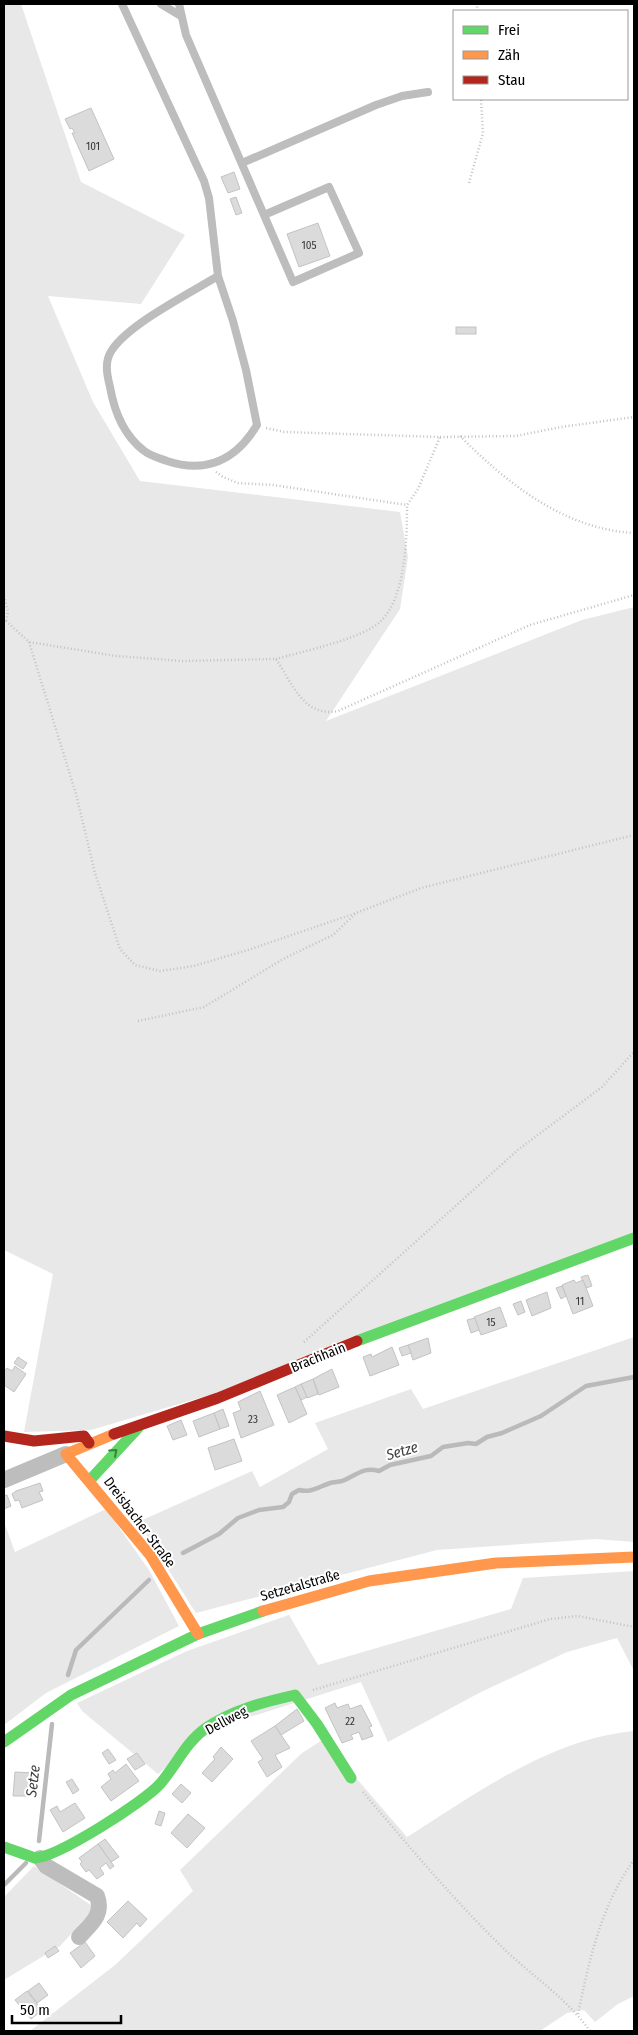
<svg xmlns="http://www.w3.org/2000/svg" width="638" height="2035" font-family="'Fira Sans Condensed',sans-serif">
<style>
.green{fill:#e8e8e8}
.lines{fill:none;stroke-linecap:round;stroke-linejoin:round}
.stream{stroke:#bababa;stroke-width:4.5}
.building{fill:#dbdbdb;stroke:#c3c3c3}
.path{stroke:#c2c2c2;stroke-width:2.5;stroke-dasharray:1 2.5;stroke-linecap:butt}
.lane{stroke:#bdbdbd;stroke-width:8}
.street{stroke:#bdbdbd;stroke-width:16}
.fast{stroke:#63d668;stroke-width:11}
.slow{stroke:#ff974d;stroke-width:11}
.jam{stroke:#b3261e;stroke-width:11}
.oneway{stroke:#3b803e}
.labels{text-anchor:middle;stroke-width:4;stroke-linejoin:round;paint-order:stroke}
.number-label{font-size:11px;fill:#373737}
.street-label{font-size:14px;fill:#000;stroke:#fff}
.water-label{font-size:15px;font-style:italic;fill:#3d3d3d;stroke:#fff}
</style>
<rect width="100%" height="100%" fill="#fff"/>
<!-- green -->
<g class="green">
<polygon points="4,4 21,4 81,182 185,235 141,304 48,296 93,402 140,481 400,512 408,557 400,609 326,721 582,620 634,607 634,1235 213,1394 91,1430 24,1432 53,1274 4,1250"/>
<polygon points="634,1337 634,1542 596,1539 437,1550 196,1613 138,1522 252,1471 260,1487 328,1449 315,1423 411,1389 423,1409"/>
<polygon points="106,1509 149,1570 179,1626 46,1693 4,1725 4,1522 15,1552"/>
<polygon points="634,1571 634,1671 617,1638 567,1652 481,1692 388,1742 361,1682 212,1729 158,1774 82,1711 77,1703 187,1651 289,1615 318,1665 511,1609 523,1578"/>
<path d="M634,1731V1996L618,2004L595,2022L584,2010L567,2013L540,2031H30L115,1965L193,1891L180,1870L302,1753L327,1737L344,1764L407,1837C477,1793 550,1739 634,1731Z"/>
<polygon points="34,1866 95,1908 60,1946 4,1980 4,1897"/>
</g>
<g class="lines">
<!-- stream -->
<g class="stream">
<path d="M183,1553L219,1534L238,1518L259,1510L283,1507L289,1502L292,1494L299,1490C312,1493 318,1487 330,1483C334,1482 338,1482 342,1481C356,1476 363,1466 379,1471L390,1465L431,1456L443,1447L468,1443L476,1444L487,1437L502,1433L541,1416L586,1386L634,1377"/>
<polyline points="68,1675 76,1650 149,1580"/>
<polyline points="39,1841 52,1724"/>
<polyline points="4,1885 26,1863"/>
</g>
</g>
<!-- building -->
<g class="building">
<polygon points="91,108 114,159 89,171 72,133 75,133 72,128 70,129 65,119"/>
<polygon points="234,172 240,189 228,193 221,177"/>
<polygon points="236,197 242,213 236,215 230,199"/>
<polygon points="318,223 330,256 299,267 287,234"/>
<rect x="456" y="327" width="20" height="7"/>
<polygon points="588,1275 592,1286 586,1288 581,1277"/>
<polygon points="574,1280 576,1283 583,1280 593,1306 573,1314 562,1285"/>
<polygon points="562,1286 566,1296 561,1299 556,1288"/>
<polygon points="547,1292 551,1308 532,1316 526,1300"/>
<polygon points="521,1301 525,1312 518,1315 513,1304"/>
<polygon points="500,1307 507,1326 481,1335 474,1317"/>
<polygon points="475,1318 479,1330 471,1333 467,1320"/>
<polygon points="428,1338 431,1353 413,1360 408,1345"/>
<polygon points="408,1345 411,1353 402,1356 399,1348"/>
<polygon points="392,1347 399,1365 370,1376 363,1357 371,1354 372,1357"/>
<polygon points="18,1357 27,1363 23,1369 14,1363"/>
<polygon points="15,1366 26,1374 14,1392 4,1385 4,1372 7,1368 12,1371"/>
<polygon points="332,1369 339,1387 319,1395 313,1379"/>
<polygon points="313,1379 318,1394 307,1398 301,1384"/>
<polygon points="301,1384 307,1397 301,1400 295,1387"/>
<polygon points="295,1387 307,1414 289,1423 277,1395"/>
<polygon points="260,1391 274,1425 241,1438 233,1413 241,1410 238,1402"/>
<polygon points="223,1409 229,1426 220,1429 214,1413"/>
<polygon points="214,1413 220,1429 199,1437 193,1421"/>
<polygon points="181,1420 187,1435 173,1440 167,1426"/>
<polygon points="234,1439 242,1461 215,1470 208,1448"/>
<polygon points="40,1483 43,1491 39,1492 43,1500 22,1508 19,1500 15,1501 12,1494 16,1491"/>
<polygon points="7,1495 11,1506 4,1509 4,1496"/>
<polygon points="335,1703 337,1708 348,1704 350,1709 361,1705 372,1726 369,1727 373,1736 362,1740 359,1732 351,1735 353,1739 342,1743 325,1708"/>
<polygon points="297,1709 304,1721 281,1735 275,1726"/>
<polygon points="275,1726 290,1748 275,1755 282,1767 267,1777 258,1762 263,1759 251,1741"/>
<polygon points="221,1747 233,1759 212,1782 202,1773 215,1759 213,1757"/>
<polygon points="108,1749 116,1760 109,1764 102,1753"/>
<polygon points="137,1753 145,1764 135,1770 127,1759"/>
<polygon points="126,1764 139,1781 111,1801 101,1787 111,1779 108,1774 113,1770 115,1773"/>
<polygon points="15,1772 34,1773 33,1791 30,1791 30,1796 13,1796"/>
<polygon points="72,1779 79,1790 73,1794 66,1782"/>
<polygon points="181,1784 191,1793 182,1803 172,1794"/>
<polygon points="75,1803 85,1818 63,1832 50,1810 57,1806 60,1812"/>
<polygon points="159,1811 165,1813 161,1826 155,1824"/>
<polygon points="188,1814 205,1828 187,1848 171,1833"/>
<polygon points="105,1839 119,1857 111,1862 98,1844"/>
<polygon points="98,1844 114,1866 110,1869 106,1863 100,1868 104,1874 97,1879 89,1870 86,1872 80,1864 82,1862 79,1858"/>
<polygon points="128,1901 147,1919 140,1927 137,1923 123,1938 107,1922"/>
<polygon points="85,1942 95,1956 81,1968 70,1953"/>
<polygon points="55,1946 59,1951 48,1958 45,1953"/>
<polygon points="39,1983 48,1995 37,2003 28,1991"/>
<polygon points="27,1991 42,2010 31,2019 15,2000"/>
</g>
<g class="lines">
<!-- path -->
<g class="path">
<polyline points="477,11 477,4"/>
<polyline points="469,183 483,133 481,99"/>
<path d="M460,436C508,484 564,529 634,533"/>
<polyline points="440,437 516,436 561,427 634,417"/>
<polyline points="216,472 223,477 238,483 273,485 407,505 418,489 440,437 284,432 266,428"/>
<polyline points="4,596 8,612 6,621 4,622"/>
<path d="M6,621L29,642L116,656L183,661L276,659C292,683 304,718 338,711L530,625L634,595"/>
<polyline points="29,642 76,794 95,873 120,949 135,965 160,971 194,966 251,949 356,913 421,888 634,835"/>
<path d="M276,659C301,652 361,639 380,622C406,597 407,539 407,505"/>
<polyline points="138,1021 204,1007 283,959 333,935 355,914"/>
<polyline points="304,1342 519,1149 602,1087 634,1052"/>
<polyline points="313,1690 550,1619 578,1616 634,1627"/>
<path d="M363,1792C407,1844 451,1897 500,1945C529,1974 566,1997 590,2031"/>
<path d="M578,2014C589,1961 601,1905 634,1860"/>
</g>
<!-- lane -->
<g class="lane">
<path d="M122,4L204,181L209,198L218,276L233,321L246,370L257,425C236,460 206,474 167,461C159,458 150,456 143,450C124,435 114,410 110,387C107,375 104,361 112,350C129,324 190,293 218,276"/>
<polyline points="161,4 181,16"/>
<polyline points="179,4 186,35 293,282 359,253 329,187 264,215"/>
<polyline points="242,163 376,105 402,96 428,92"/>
</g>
<!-- street -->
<g class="street">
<polyline points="4,1480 66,1454"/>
<path d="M40,1858L46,1866L97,1896C104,1915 91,1924 79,1937"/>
</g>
<!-- fast -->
<g class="fast">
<polyline points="357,1341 634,1238"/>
<polyline points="90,1480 138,1428"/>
<polyline points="4,1742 71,1695 198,1634 263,1611"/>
<path d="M4,1847L35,1858C58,1857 144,1802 160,1784C176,1766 185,1743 206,1728C232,1710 264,1702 295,1695L317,1724L351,1778"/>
</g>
<!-- slow -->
<g class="slow">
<polyline points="114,1434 66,1454 150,1555 198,1634"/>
<polyline points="263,1611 369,1581 496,1563 634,1557"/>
</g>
<!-- jam -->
<g class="jam">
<polyline points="114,1434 218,1398 357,1341"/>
<polyline points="4,1436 34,1441 84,1436 89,1443"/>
</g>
</g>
<!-- one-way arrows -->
<defs><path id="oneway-chevron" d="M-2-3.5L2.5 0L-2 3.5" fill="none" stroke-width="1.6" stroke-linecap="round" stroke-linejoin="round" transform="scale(1.25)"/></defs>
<use class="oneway" href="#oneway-chevron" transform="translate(114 1452) rotate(-42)"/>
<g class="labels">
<!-- number labels -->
<g class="number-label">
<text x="93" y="150">101</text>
<text x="309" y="249">105</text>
<text x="580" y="1305">11</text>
<text x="491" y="1326">15</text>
<text x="253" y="1423">23</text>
<text x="350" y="1725">22</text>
</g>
<!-- street labels -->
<g class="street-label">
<text transform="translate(318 1357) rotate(-22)" y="5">Brachhain</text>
<text transform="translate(140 1522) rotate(53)" y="5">Dreisbacher Straße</text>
<text transform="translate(300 1585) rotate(-16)" y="5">Setzetalstraße</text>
<text transform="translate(226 1720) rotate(-28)" y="5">Dellweg</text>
</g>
<!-- water labels -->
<g class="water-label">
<text transform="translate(402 1451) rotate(-16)" y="5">Setze</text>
<text transform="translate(33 1781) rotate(-83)" y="5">Setze</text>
</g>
</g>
<!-- border -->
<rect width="638" height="2035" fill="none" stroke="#000000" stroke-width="10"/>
<!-- legend -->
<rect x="453" y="10" width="175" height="90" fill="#ffffff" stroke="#999999"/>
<rect x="463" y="26" width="25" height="8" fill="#63d668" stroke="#999999"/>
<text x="498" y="35" font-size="15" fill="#000000">Frei</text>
<rect x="463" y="51" width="25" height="8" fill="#ff974d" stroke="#999999"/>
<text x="498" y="60" font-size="15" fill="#000000">Zäh</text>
<rect x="463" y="76" width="25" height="8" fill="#b3261e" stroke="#999999"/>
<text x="498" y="85" font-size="15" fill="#000000">Stau</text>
<!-- scale -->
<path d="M12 2015v8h109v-8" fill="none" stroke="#000000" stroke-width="2.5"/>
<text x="20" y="2015" font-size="15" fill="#000000" stroke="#ffffff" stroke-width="4" paint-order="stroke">50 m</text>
</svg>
